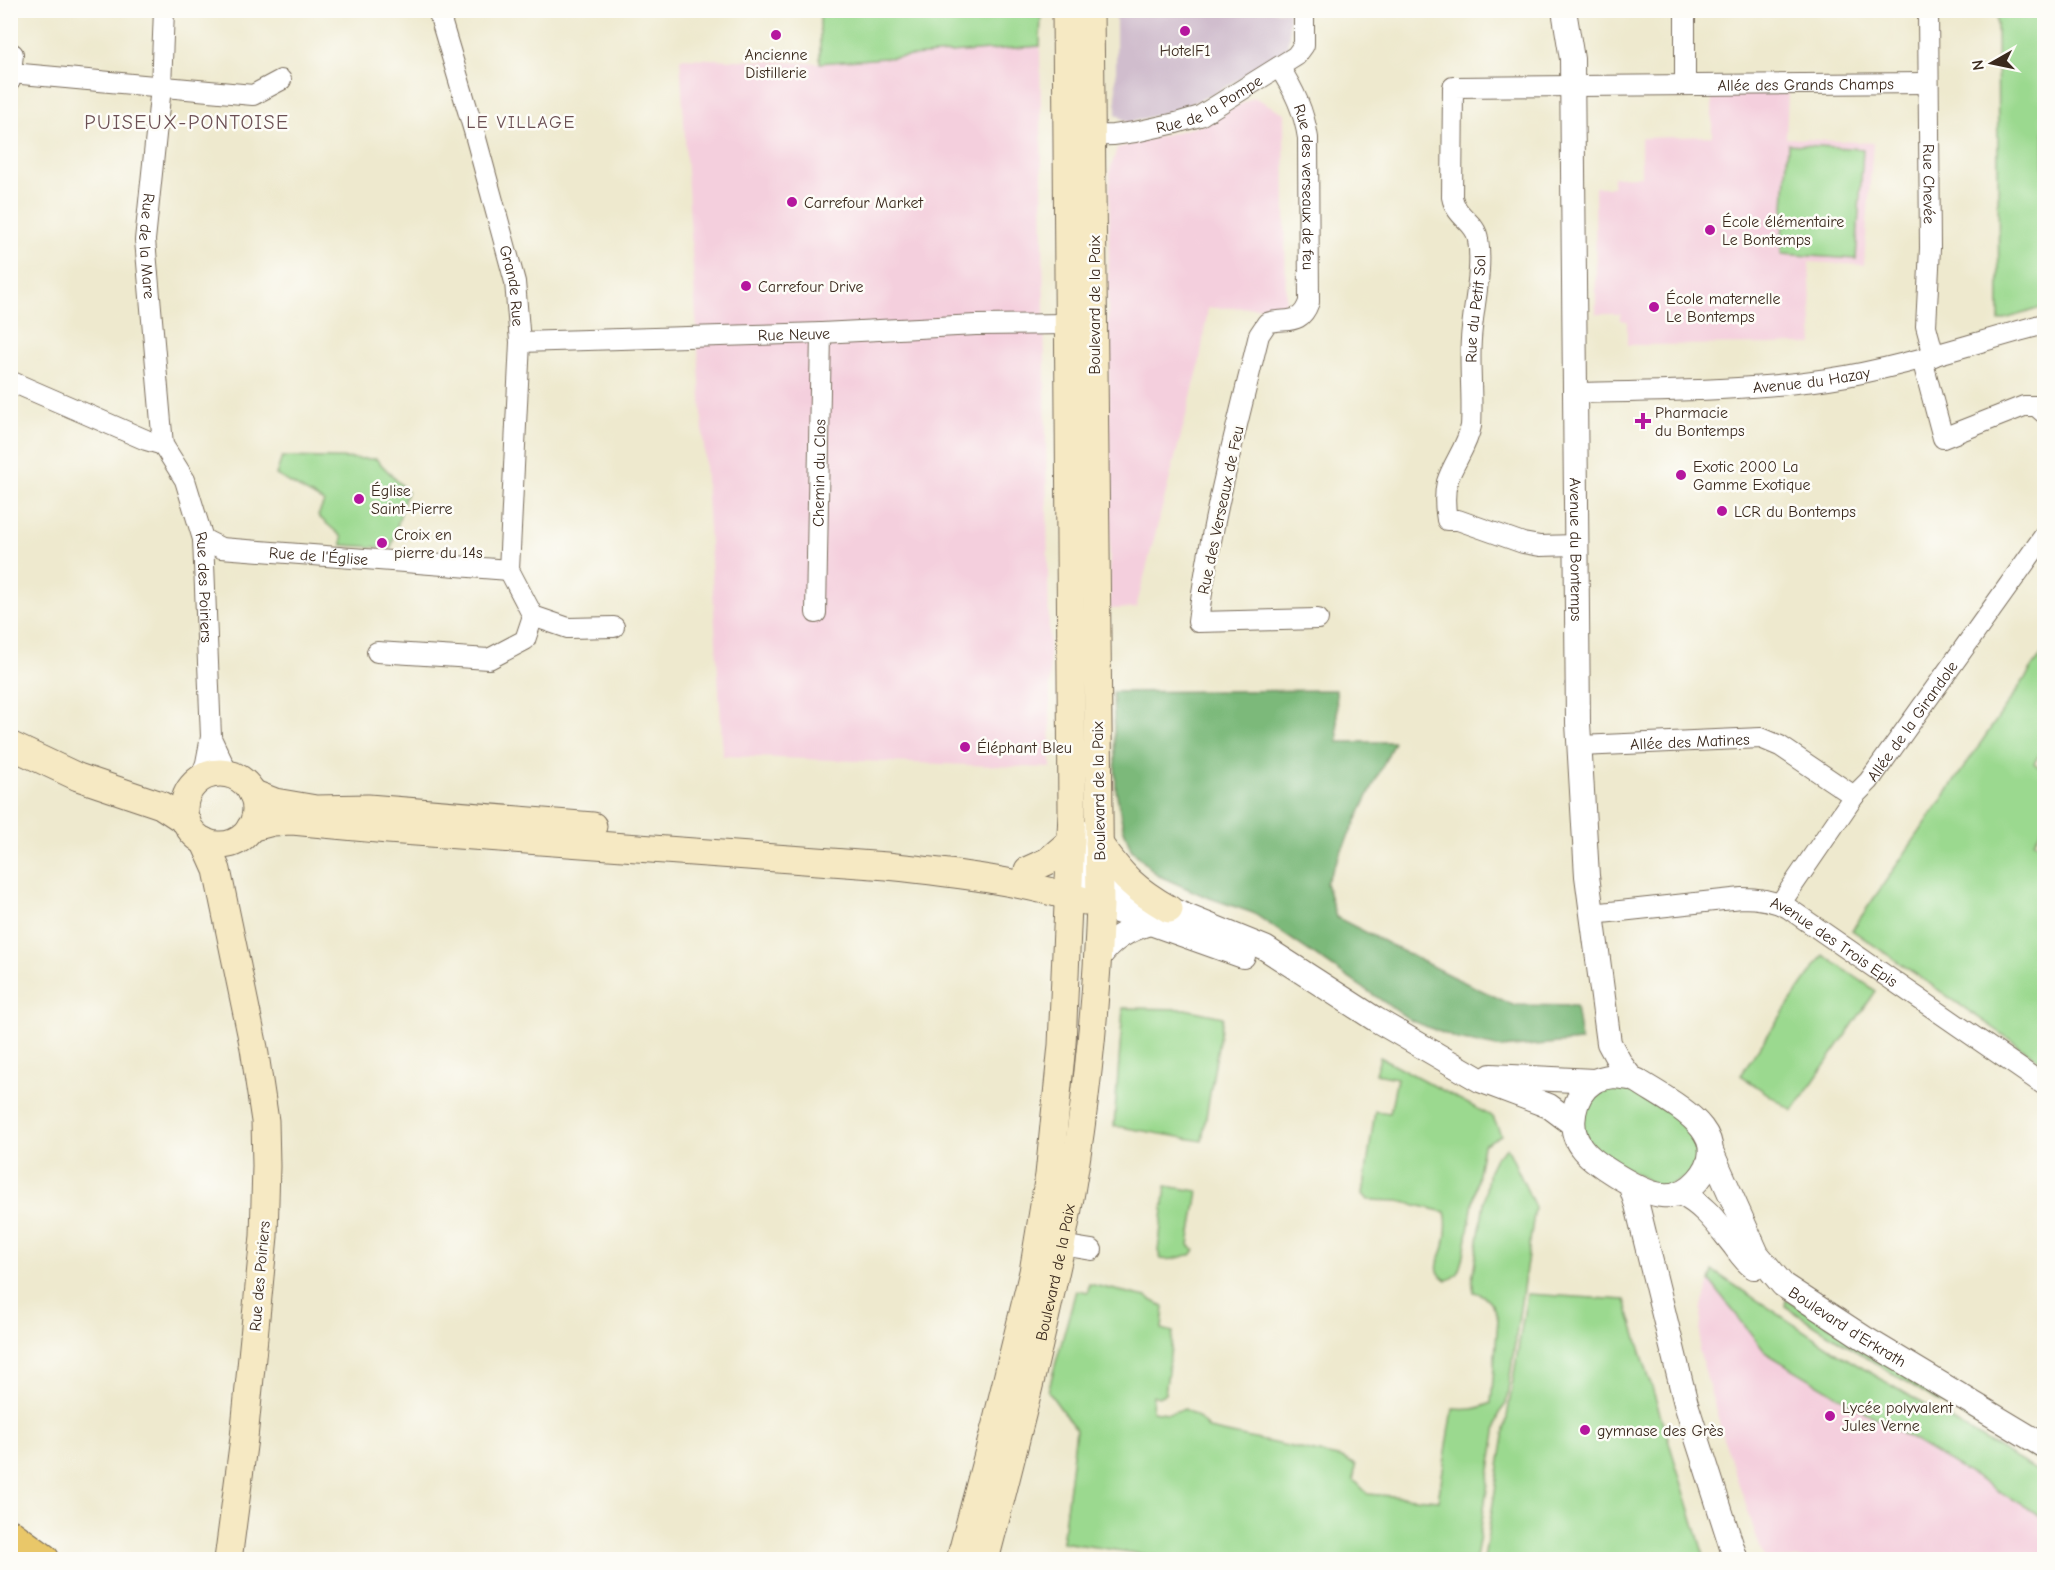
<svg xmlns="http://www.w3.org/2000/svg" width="2055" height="1570" font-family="'Comic Neue',sans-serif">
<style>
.built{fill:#f4cfdd}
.industrial{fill:#d0bdcd}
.green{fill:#9bd98f;stroke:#6b8256;stroke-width:1.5}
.forest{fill:#7cb97a;stroke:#5c724c;stroke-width:1.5}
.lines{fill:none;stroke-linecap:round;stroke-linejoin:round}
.minor-casing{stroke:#7a6d5c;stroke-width:22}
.tertiary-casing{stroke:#7a6d5c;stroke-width:26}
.secondary-casing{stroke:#7a6d5c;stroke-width:29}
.trunk-casing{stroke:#7a6d5c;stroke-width:35}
.minor{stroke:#fff;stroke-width:20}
.tertiary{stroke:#fff;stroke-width:24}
.secondary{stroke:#f6e9c3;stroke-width:27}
.trunk{stroke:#e9c769;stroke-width:33}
.poi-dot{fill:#b5179e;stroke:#fdfcf7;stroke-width:2}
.labels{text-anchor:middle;stroke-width:5;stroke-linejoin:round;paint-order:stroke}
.poi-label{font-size:16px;fill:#3b2a1e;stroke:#fdfcf7;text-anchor:start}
.street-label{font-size:16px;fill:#3b2a1e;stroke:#fdfcf7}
.neighbourhood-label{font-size:18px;letter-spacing:1.5px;fill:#6c5054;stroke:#fdfcf7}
.quarter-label{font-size:20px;letter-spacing:1.5px;fill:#6c5054;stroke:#fdfcf7}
</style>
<rect width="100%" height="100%" fill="#fdfcf7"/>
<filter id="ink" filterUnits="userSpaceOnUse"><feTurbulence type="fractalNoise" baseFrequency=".0167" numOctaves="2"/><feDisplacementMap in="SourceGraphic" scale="12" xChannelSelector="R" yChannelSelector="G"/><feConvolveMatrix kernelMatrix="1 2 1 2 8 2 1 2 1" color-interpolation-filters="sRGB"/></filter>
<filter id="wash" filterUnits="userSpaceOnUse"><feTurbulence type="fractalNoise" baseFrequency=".008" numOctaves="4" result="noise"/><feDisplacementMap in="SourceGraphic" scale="24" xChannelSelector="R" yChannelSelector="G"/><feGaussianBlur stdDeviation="1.35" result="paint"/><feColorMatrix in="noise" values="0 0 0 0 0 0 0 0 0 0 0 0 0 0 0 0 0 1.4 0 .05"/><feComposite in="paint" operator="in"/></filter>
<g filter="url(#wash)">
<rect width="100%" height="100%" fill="#eee9ce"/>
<!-- built -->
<g class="built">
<polygon points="1040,46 1051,768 723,756 680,58 820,63"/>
<polygon points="1788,93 1786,138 1873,143 1864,265 1809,262 1813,344 1627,345 1627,321 1621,320 1620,314 1596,314 1595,187 1613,187 1613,177 1641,176 1641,138 1712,136 1712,94"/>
<polygon points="1254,97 1284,113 1286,307 1208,308 1199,366 1136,608 1110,609 1108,313 1110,170 1117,148 1201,125"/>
<polygon points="1713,1271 1839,1354 2044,1475 2044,1559 1764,1559 1723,1437 1699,1350 1702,1306"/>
</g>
<!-- industrial -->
<polygon class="industrial" points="1116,11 1289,11 1289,37 1287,47 1276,58 1215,93 1182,108 1128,123 1116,114"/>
<!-- green -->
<g class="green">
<polygon points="820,11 1041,11 1040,46 820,63"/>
<polygon points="1997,11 2043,11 2044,18 2041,22 2044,45 2044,307 1999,321"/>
<polygon points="1788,144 1863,149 1856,259 1781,254"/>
<polygon points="282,457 376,459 407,491 391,548 342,545 342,537 318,516 324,502 276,475"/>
<polygon points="2044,651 2044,754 2041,752 2034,763 2044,771 2044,825 2034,841 2044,848 2042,854 2044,856 2044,1063 1852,930"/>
<polygon points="1823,955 1876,991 1793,1111 1740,1075"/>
<polygon points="1123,1008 1185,1009 1223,1017 1202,1141 1114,1126"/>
<path d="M1380,1057L1493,1117L1501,1135L1483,1145L1463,1260C1460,1271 1458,1278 1446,1280C1430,1270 1441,1259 1444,1246C1446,1236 1448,1222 1445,1212L1399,1201L1368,1200L1363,1194L1375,1111L1390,1113L1397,1078L1376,1074Z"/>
<polygon points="1638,1086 1702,1142 1695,1173 1662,1189 1590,1147 1581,1129 1589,1096 1596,1090"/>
<path d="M1507,1147L1535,1207L1506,1404L1499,1413L1476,1559L1182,1560L1062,1542L1076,1430L1048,1391L1076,1290L1088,1292L1089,1284L1146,1297L1164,1307L1162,1329L1173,1332L1165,1394L1158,1397L1153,1395L1152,1411L1168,1413L1185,1409L1198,1417L1209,1429L1342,1458L1355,1465L1354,1480L1368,1494L1438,1500L1453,1409C1466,1410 1478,1410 1491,1403L1498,1319C1494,1306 1488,1295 1474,1292L1472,1280L1489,1170L1495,1158Z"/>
<path d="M1166,1186L1198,1191L1189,1245L1195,1250L1191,1255C1180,1255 1176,1262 1161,1259L1158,1251Z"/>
<polygon points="1713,1271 1839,1354 2044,1475 2044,1518 1766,1353 1710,1281"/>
<polygon points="1527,1294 1625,1300 1705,1559 1484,1559"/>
<path d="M1786,1299L2044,1455V1464C1957,1413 1870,1361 1785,1306Z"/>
</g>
<!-- forest -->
<polygon class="forest" points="1336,690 1338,742 1394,742 1326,883 1336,917 1451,976 1513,1005 1576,1006 1581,1041 1502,1048 1458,1039 1412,1021 1253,913 1204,896 1157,875 1131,849 1123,827 1116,790 1113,692"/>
</g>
<g filter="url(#ink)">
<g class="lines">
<!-- minor casing -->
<g class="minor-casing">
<g id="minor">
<path id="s1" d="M164,10L161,87L145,240L163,445L185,480L203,539L211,737L206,763L200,779"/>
<path id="s2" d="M438,10L474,131L515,282L520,342L509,570"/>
<path id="s3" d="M1928,10L1930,248L1926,326L1934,356"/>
<polyline points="10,54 13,54 10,81"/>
<path id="s4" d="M1279,67C1294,90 1304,111 1308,138L1309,302C1300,327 1286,317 1267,323L1259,335C1236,430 1210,525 1198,622L1318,619"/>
<polyline points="11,73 253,95 281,80"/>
<polyline points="1685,84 1685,10"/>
<path id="s5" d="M1079,136L1113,135L1135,132L1176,123L1200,116L1296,56L1304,45V10"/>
<path id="s6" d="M520,342L821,333L976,325L1068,324"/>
<polyline points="1922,359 1943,438 2024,406 2036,406 2044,413"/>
<polyline points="10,381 146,440 163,445"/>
<path id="s7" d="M1574,393C1659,391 1745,391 1828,379C1902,368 1972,343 2044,324"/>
<path id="s8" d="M203,539L221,548L509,570"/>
<path id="s9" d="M1576,545L1540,546L1523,543L1458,520H1447C1445,508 1444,495 1447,482C1453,463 1467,447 1471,426C1473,397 1469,368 1471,339C1473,306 1483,272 1478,239C1476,222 1456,218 1452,197L1453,87L1927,83"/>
<polyline points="509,570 533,616 568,628 614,627"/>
<path id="s10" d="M816,613L821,333"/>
<polyline points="377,652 489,659 525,640 533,616"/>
<polyline points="211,738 228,774"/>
<path id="s11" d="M1580,746L1761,738L1780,746L1854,796"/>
<path id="s12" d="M1780,904L1854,796L1869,781L2044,536"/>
<path id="s13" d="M1592,914L1742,898C1759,898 1773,900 1788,908L2044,1085"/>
<polyline points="1061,1245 1092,1250"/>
</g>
</g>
<!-- tertiary casing -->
<g class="tertiary-casing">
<g id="tertiary">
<path id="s14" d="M1564,10L1572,59L1578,723L1587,876L1609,1043L1621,1065L1631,1078"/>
<polyline points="1077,829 1087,874 1100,905 1243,956"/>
<polyline points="1099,888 1169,909 1265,948 1375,1019 1480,1080 1549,1106 1573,1124"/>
<path d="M1098,959C1110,940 1127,930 1149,923"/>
<polyline points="1491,1076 1594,1081"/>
<path d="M1615,1076L1631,1078L1638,1081C1671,1103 1739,1133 1698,1180C1689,1190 1677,1197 1662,1195C1643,1194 1592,1163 1581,1147C1567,1128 1573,1095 1593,1082C1599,1078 1608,1077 1615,1076Z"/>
<path id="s15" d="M1711,1151L1757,1254L1783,1285L1864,1338L2044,1446"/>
<polyline points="1630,1184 1637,1205 1686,1404 1736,1560"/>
<path d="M1680,1193C1705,1205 1718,1225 1735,1246C1740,1253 1746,1262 1754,1267"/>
</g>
</g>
<!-- secondary casing -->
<g class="secondary-casing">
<g id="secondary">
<polyline points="10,745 78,777 161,805 187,822"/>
<circle cx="220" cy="809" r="36"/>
<polyline points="252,793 275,802 316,809 368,808 593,826"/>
<path d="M250,828L273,822L292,821L388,830L887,866C954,873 1021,881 1085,901"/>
<polyline points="204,841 217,870 254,1048 265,1121 266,1166 264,1236 244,1438 228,1560"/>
<path d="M1099,844C1122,876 1134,889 1169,909"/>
<polyline points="1028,870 1048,861 1071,841"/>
<polyline points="960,1560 997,1420 1033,1272 1049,1175 1062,1045 1072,812 1066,10"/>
<path id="s16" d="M985,1560C1012,1457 1038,1355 1060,1251C1083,1137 1096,1021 1100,905L1090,10"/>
</g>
</g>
<!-- trunk casing -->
<g class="trunk-casing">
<polyline id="trunk" points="10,1536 43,1560"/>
</g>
<!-- minor -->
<use href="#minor" class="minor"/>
<!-- tertiary -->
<use href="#tertiary" class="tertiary"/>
<!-- secondary -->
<use href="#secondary" class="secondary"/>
<!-- trunk -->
<use href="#trunk" class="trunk"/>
</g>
</g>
<!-- markers -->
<g class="poi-dot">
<circle cx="1185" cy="31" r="6"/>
<circle cx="776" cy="35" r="6"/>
<circle cx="792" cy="202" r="6"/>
<circle cx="1710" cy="230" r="6"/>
<circle cx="746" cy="286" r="6"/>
<circle cx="1654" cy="307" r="6"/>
<path d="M1640 412h6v6h6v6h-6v6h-6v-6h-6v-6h6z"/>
<circle cx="1681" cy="475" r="6"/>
<circle cx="359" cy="499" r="6"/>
<circle cx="1722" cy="511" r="6"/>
<circle cx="382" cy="543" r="6"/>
<circle cx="965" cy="747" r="6"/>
<circle cx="1830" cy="1416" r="6"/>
<circle cx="1585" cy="1430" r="6"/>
</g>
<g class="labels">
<!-- poi labels -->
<g class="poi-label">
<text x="1185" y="56" text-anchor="middle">HotelF1</text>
<text x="776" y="60" text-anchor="middle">Ancienne<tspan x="776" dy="18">Distillerie</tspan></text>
<text x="804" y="208">Carrefour Market</text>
<text x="1722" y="227">École élémentaire<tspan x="1722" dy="18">Le Bontemps</tspan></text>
<text x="758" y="292">Carrefour Drive</text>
<text x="1666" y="304">École maternelle<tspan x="1666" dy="18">Le Bontemps</tspan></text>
<text x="1655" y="418">Pharmacie<tspan x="1655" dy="18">du Bontemps</tspan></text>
<text x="1693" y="472">Exotic 2000 La<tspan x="1693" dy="18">Gamme Exotique</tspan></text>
<text x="371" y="496">Église<tspan x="371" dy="18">Saint-Pierre</tspan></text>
<text x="1734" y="517">LCR du Bontemps</text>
<text x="394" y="540">Croix en<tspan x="394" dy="18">pierre du 14s</tspan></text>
<text x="977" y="753">Éléphant Bleu</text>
<text x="1842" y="1413">Lycée polyvalent<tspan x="1842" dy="18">Jules Verne</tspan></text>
<text x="1597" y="1436">gymnase des Grès</text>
</g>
<!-- street labels -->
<g class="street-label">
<text dy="6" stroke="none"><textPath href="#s9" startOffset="933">Allée des Grands Champs</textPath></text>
<text dy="6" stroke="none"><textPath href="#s5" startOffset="136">Rue de la Pompe</textPath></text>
<text dy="6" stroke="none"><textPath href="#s3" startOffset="174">Rue Chevée</textPath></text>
<text dy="6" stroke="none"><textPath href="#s4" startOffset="126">Rue des verseaux de feu</textPath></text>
<text dy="6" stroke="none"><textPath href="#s1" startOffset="237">Rue de la Mare</textPath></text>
<text dy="6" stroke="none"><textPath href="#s2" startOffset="286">Grande Rue</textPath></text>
<text transform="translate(1094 305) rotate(-90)" y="6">Boulevard de la Paix</text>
<text dy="6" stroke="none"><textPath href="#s9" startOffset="350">Rue du Petit Sol</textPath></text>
<text dy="6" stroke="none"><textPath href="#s6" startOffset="274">Rue Neuve</textPath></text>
<text dy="6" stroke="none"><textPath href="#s7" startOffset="238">Avenue du Hazay</textPath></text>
<text dy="6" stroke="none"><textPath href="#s10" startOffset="140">Chemin du Clos</textPath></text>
<text transform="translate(1220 510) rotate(-78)" y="6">Rue des Verseaux de Feu</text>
<text dy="6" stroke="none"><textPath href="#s14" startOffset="540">Avenue du Bontemps</textPath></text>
<text dy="6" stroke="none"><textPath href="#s8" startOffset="118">Rue de l'Église</textPath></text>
<text dy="6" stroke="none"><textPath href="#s1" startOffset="588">Rue des Poiriers</textPath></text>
<text dy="6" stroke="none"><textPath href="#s12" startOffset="226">Allée de la Girandole</textPath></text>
<text dy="6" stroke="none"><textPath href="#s11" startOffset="110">Allée des Matines</textPath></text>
<text transform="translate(1098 791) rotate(-91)" y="6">Boulevard de la Paix</text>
<text dy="6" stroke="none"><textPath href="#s13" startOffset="255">Avenue des Trois Epis</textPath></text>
<text dy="6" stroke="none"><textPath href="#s16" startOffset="296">Boulevard de la Paix</textPath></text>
<text transform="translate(259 1276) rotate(-85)" y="6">Rue des Poiriers</text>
<text dy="6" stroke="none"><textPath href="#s15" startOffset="230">Boulevard d'Erkrath</textPath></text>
</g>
<!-- neighbourhood labels -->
<g class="neighbourhood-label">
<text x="521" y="128">LE VILLAGE</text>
</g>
<!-- quarter labels -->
<g class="quarter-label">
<text x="187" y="129">PUISEUX-PONTOISE</text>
</g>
</g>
<!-- margin -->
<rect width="2055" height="1570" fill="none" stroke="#fdfcf7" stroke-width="36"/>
<!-- north arrow -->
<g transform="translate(1992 63) rotate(261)" stroke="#fdfcf7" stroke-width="4.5" paint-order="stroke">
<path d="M0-4.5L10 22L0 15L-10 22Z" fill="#3b2a1e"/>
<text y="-9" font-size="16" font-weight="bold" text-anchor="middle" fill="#3b2a1e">N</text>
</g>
</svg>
